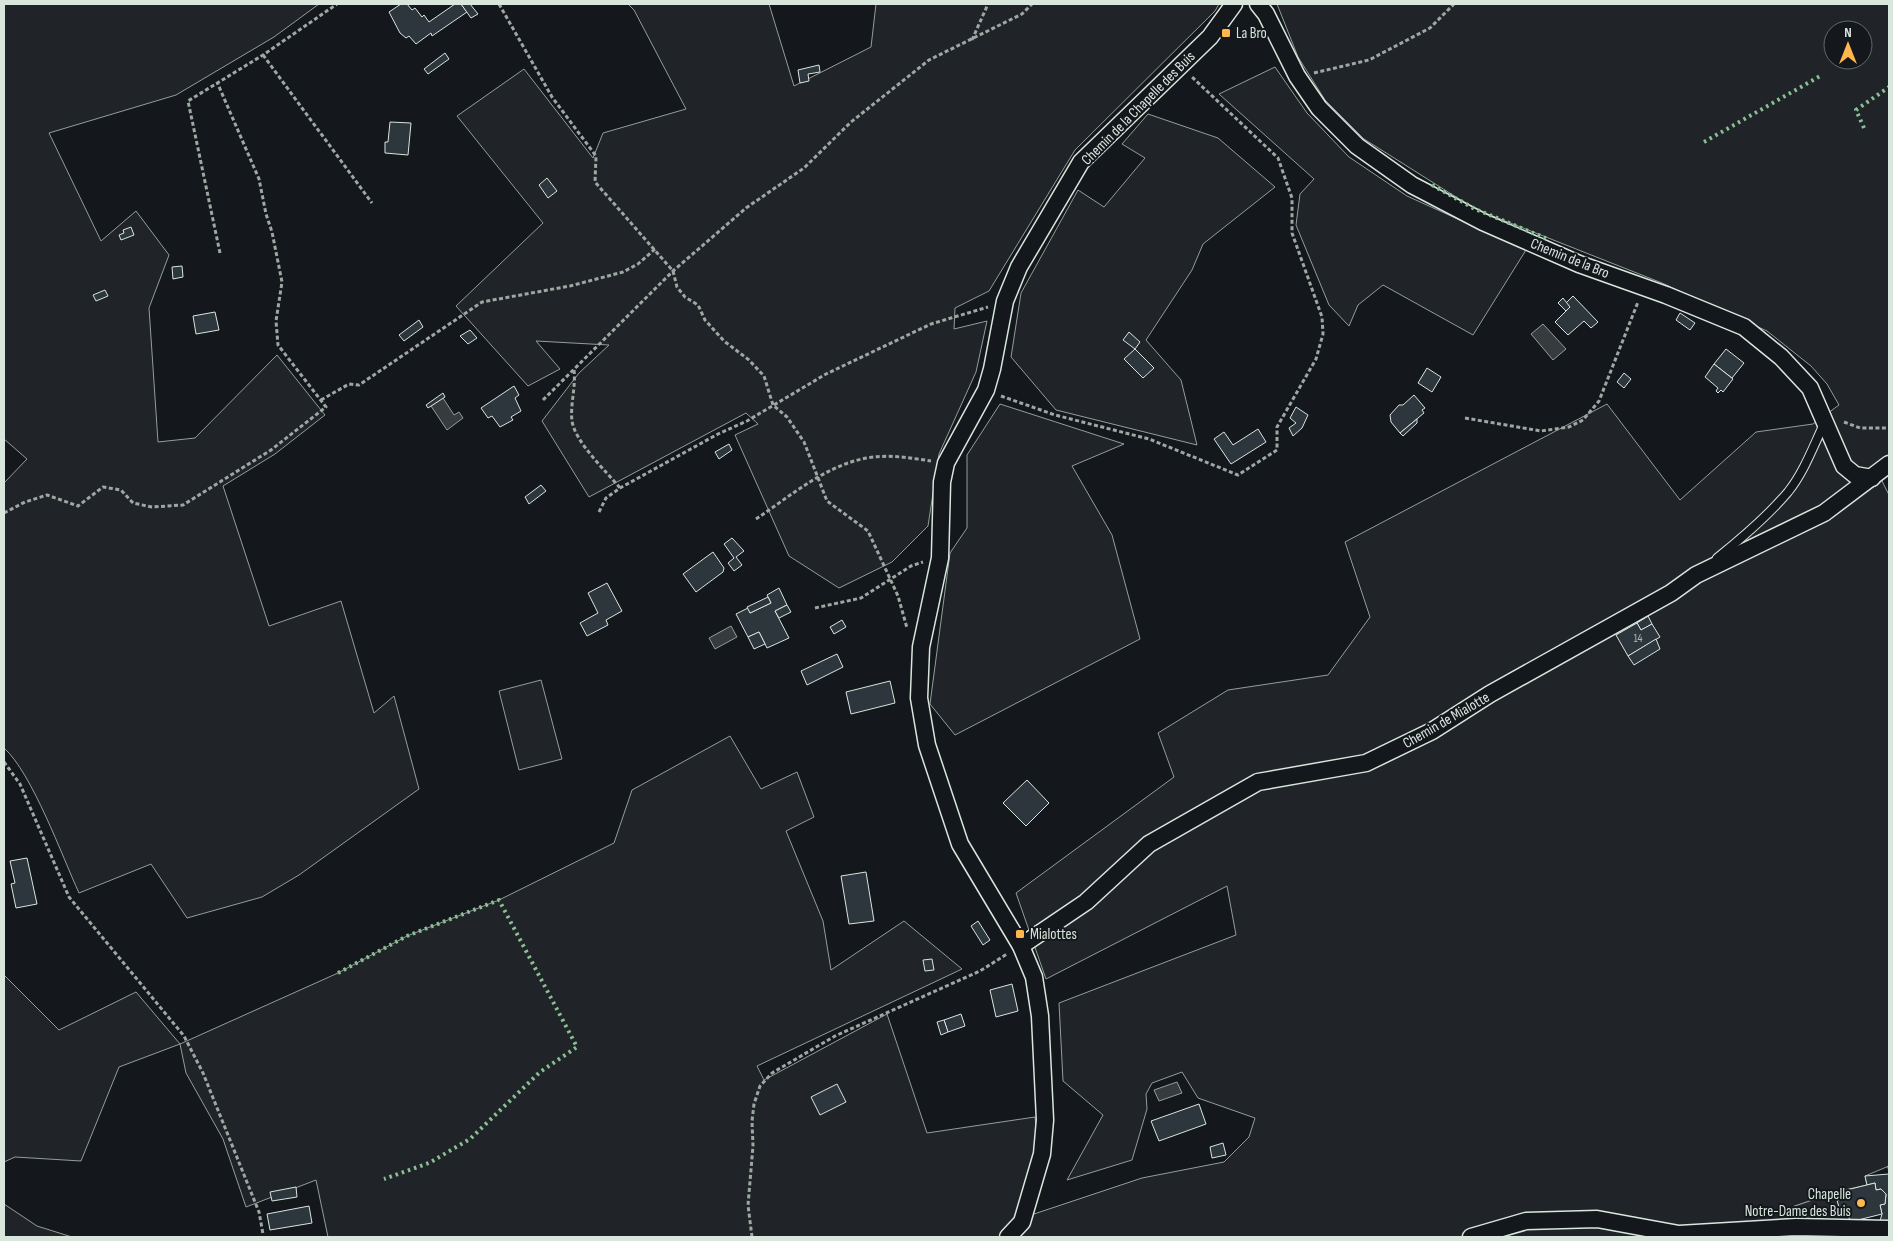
<svg xmlns="http://www.w3.org/2000/svg" width="1893" height="1241" font-family="'Sofia Sans Condensed',sans-serif">
<style>
.green{fill:#202428;stroke:#939e99;fill-rule:evenodd}
.parking{fill:#24282b;stroke:#939e99}
.water{fill:#363b3e;stroke:#939e99}
.building{fill:#2c363c;stroke:#d8e6dc}
.lines{fill:none;stroke-linecap:round;stroke-linejoin:round}
.service-casing{stroke:#d8e6dc;stroke-width:10}
.minor-casing{stroke:#d8e6dc;stroke-width:19}
.path{stroke:#9da8a2;stroke-width:3;stroke-dasharray:4 2.5;stroke-linecap:butt}
.service{stroke:#14181c;stroke-width:8}
.minor{stroke:#14181c;stroke-width:16}
.hedge{stroke:#8ac095;stroke-width:4;stroke-dasharray:2.5 4;stroke-linecap:butt}
.poi-dot{fill:#ffb74d;stroke:#14181c;stroke-width:2}
.labels{text-anchor:middle;stroke-width:4;stroke-linejoin:round;paint-order:stroke}
.number-label{font-size:12px;fill:#adbab4}
.poi-label{font-size:15px;fill:#d8e6dc;stroke:#14181c;text-anchor:start}
.street-label{font-size:15px;fill:#d8e6dc;stroke:#14181c}
</style>
<rect width="100%" height="100%" fill="#14181c"/>
<!-- green -->
<g class="green">
<path d="M4,4H319L274,37L176,95L49,133L101,241L136,211L169,255L149,308L158,442L195,438L277,355L325,415L275,454L223,486L269,626L341,601L374,713L394,696L419,789L299,875L262,897L187,918L151,864L79,893C62,856 32,773 4,748V483L27,459L4,439Z"/>
<polygon points="628,4 769,4 794,86 871,47 876,4 1219,4 1215,11 1075,150 989,291 955,308 954,329 987,321 976,372 939,454 928,526 892,562 839,588 789,556 735,435 758,424 746,413 589,497 542,421 579,373 609,345 536,341 560,369 528,386 456,306 543,223 457,116 524,69 593,158 603,133 686,109 634,10"/>
<path d="M1277,4H1889V463L1880,477L1889,495V1166L1865,1176L1867,1185L1836,1192L1792,1207L1796,1222L1806,1237H328L316,1180L246,1207L223,1139L186,1073L180,1044L119,1067L81,1161L15,1157L4,1162V975L59,1030L136,992L180,1044L338,973L407,936L499,900L614,843L632,790L730,736L761,789L797,772L814,817L786,831L823,921L831,970L904,921L962,969L757,1066L764,1080L887,1014L927,1133L1035,1117L1039,1156L1016,1220L1142,1178L1224,1162L1249,1137L1255,1118L1198,1098L1182,1072L1152,1083L1146,1094L1147,1109L1132,1160L1067,1180L1103,1115L1063,1081L1059,1003L1236,935L1227,886L1046,979L1016,893L1174,777L1158,733L1228,690L1328,675L1370,617L1345,542L1607,404L1680,500L1756,432L1813,424L1839,405L1827,384L1811,366L1767,331L1662,283L1475,209L1364,139L1325,100L1298,57ZM1833,30H1863V60H1833Z"/>
<polygon points="1275,67 1307,113 1349,157 1407,196 1526,250 1473,335 1383,285 1358,305 1349,326 1329,305 1296,225 1300,194 1314,179 1219,94"/>
<polygon points="1148,114 1218,138 1275,187 1203,244 1192,270 1146,340 1181,380 1197,445 1056,410 1011,357 1021,293 1078,190 1104,207 1145,158 1122,144"/>
<polygon points="1000,404 1124,444 1072,466 1112,535 1140,639 955,735 930,704 950,553 967,528 967,455"/>
<polygon points="541,680 562,759 519,770 499,691"/>
<polygon points="4,1204 37,1226 72,1237 4,1237"/>
</g>
<!-- parking -->
<polygon class="parking" points="1836,1192 1841,1215 1848,1213 1850,1222 1796,1222 1792,1207"/>
<!-- water -->
<g class="water">
<polygon points="1543,324 1566,349 1553,360 1531,334"/>
<polygon points="443,398 454,415 459,412 463,418 447,430 431,406"/>
<polygon points="731,626 737,637 715,649 709,638"/>
<polygon points="1177,1082 1182,1093 1159,1101 1154,1090"/>
</g>
<!-- building -->
<g class="building">
<polygon points="401,4 407,4 412,10 415,8 422,17 424,15 429,22 455,4 461,4 467,12 432,36 431,33 416,44 409,36 406,38 400,33 389,12"/>
<polygon points="461,4 470,4 478,14 471,18"/>
<polygon points="445,53 449,59 428,74 424,69"/>
<polygon points="819,65 820,72 808,74 809,81 800,83 798,70"/>
<polygon points="390,122 411,123 408,155 385,153 385,142 388,142"/>
<polygon points="547,178 557,191 548,198 539,185"/>
<polygon points="131,227 134,235 121,240 119,235 124,233 123,230"/>
<polygon points="182,266 183,277 173,279 172,267"/>
<polygon points="105,290 108,296 96,301 93,295"/>
<polygon points="1573,296 1598,322 1591,328 1584,321 1568,335 1555,322 1570,307 1566,303"/>
<polygon points="1563,298 1570,307 1566,311 1558,303"/>
<polygon points="215,312 219,330 196,334 193,316"/>
<polygon points="1680,313 1695,323 1690,330 1676,320"/>
<polygon points="419,320 423,327 404,341 399,335"/>
<polygon points="470,330 477,338 468,344 460,336"/>
<polygon points="1129,332 1140,342 1135,349 1123,340"/>
<polygon points="1135,349 1154,368 1143,378 1124,359"/>
<polygon points="1726,349 1744,363 1732,378 1714,364"/>
<polygon points="1714,364 1733,379 1723,392 1721,390 1718,393 1716,391 1718,388 1705,377"/>
<polygon points="1427,368 1441,377 1432,392 1418,383"/>
<polygon points="1624,373 1631,379 1624,388 1617,382"/>
<polygon points="514,386 519,395 515,398 521,411 511,417 513,420 500,427 492,416 488,418 481,408"/>
<polygon points="443,393 445,397 428,408 426,405"/>
<polygon points="1414,395 1425,408 1422,410 1424,413 1400,433 1391,422 1390,415 1399,405 1403,405"/>
<polygon points="1296,407 1308,415 1302,428 1293,436 1289,428 1296,423 1290,418"/>
<polygon points="1417,419 1417,423 1403,436 1400,433"/>
<polygon points="1258,429 1266,442 1231,464 1214,439 1224,432 1233,445"/>
<polygon points="729,444 732,450 719,459 715,452"/>
<polygon points="541,485 546,491 529,504 525,497"/>
<polygon points="732,538 744,551 736,557 742,565 734,571 728,563 734,558 724,544"/>
<polygon points="713,552 724,568 723,572 696,592 683,574"/>
<polygon points="607,583 622,611 606,620 608,625 587,636 580,623 598,613 588,593"/>
<polygon points="779,588 787,605 775,611 789,638 767,648 759,632 748,637 736,614 748,608 750,613 771,603 767,595"/>
<polygon points="768,597 771,603 750,613 747,607"/>
<polygon points="787,605 791,612 779,618 775,611"/>
<polygon points="1648,616 1652,624 1641,630 1637,623"/>
<polygon points="842,620 846,627 834,634 830,627"/>
<polygon points="1637,623 1641,630 1652,624 1660,637 1628,656 1616,635"/>
<polygon points="759,632 765,644 754,649 748,637"/>
<polygon points="1656,639 1660,649 1634,665 1628,656"/>
<polygon points="837,654 843,667 807,685 801,671"/>
<polygon points="890,681 895,703 851,714 846,692"/>
<polygon points="1027,780 1049,803 1026,826 1003,803"/>
<polygon points="27,858 37,904 16,908 11,884 15,883 10,861"/>
<polygon points="866,872 874,921 849,924 841,876"/>
<polygon points="978,921 990,940 983,945 971,926"/>
<polygon points="932,959 934,970 925,971 923,960"/>
<polygon points="1012,984 1018,1011 996,1017 990,990"/>
<polygon points="961,1014 965,1026 948,1032 944,1020"/>
<polygon points="944,1020 948,1032 941,1035 937,1022"/>
<polygon points="837,1084 846,1102 820,1115 811,1097"/>
<polygon points="1199,1104 1206,1124 1159,1141 1151,1121"/>
<polygon points="1223,1143 1226,1155 1212,1158 1210,1147"/>
<polygon points="1888,1166 1889,1166 1889,1221 1880,1221 1882,1214 1880,1205 1885,1204 1886,1194 1881,1189 1876,1190 1875,1183 1867,1185 1865,1176 1889,1174"/>
<polygon points="1875,1183 1876,1190 1881,1189 1886,1194 1885,1204 1880,1205 1882,1214 1850,1222 1848,1213 1841,1215 1837,1200 1844,1199 1842,1191"/>
<polygon points="296,1187 297,1197 272,1201 270,1192"/>
<polygon points="309,1206 312,1223 270,1230 267,1214"/>
</g>
<g class="lines">
<!-- service casing -->
<g class="service-casing">
<path id="service" d="M1717,558C1742,538 1767,517 1788,492C1804,472 1813,447 1824,424"/>
</g>
<!-- minor casing -->
<g class="minor-casing">
<g id="minor">
<polyline points="1258,4 1266,14 1297,76 1319,108 1357,146 1412,185 1483,222 1579,264 1666,295 1744,327 1781,357 1810,388 1844,466 1855,475 1872,478"/>
<polyline points="1021,946 1086,902 1149,844 1258,782 1366,763 1432,731 1490,694 1671,593 1696,575 1824,513 1889,464"/>
<polyline points="1008,1237 1022,1222 1042,1154 1045,1120 1040,1016 1034,977 1021,946 960,844 927,745 919,698 921,647 940,558 942,482 946,463 986,390 992,369 1005,301 1019,267 1081,162 1210,37 1234,4"/>
<polyline points="1471,1237 1526,1221 1597,1219 1679,1234 1796,1227 1889,1229"/>
</g>
</g>
<!-- path -->
<g class="path">
<polyline points="499,4 552,97 596,156 595,182 673,271 677,287 685,297 698,305 705,320 724,341 749,360 764,376 773,405 787,417 804,442 827,501 868,531 898,596 907,628"/>
<polyline points="972,40 988,4"/>
<polyline points="263,55 372,203"/>
<polyline points="1314,73 1369,60 1430,28 1454,4"/>
<polyline points="220,253 188,101 263,55 337,4"/>
<path d="M574,370C576,387 570,405 572,421C575,442 606,471 620,488"/>
<polyline points="1001,396 1055,415 1149,439 1238,475 1277,450 1277,427 1316,359 1323,334 1322,317 1292,233 1292,198 1278,158 1192,77"/>
<polyline points="321,400 349,384 359,385 482,302 570,286 623,272 638,264 655,249"/>
<polyline points="543,400 673,271 746,208 804,168 851,122 929,60 1022,14 1032,4"/>
<polyline points="1465,418 1541,431 1569,427 1583,420 1599,401 1638,302"/>
<polyline points="1844,422 1860,428 1889,428"/>
<polyline points="599,512 606,498 620,488 718,434 747,421 826,374 931,324 988,307"/>
<polyline points="4,513 25,502 47,495 78,506 103,487 121,490 133,503 152,507 183,505 271,450 326,407 278,345 276,321 282,282 272,232 266,214 259,179 217,82"/>
<path d="M756,519C792,495 829,462 874,457C892,455 912,458 931,461"/>
<polyline points="815,608 861,598 911,566 923,562"/>
<polyline points="4,762 20,784 69,897 184,1036 203,1073 259,1212 263,1234"/>
<polyline points="752,1237 748,1205 753,1146 752,1121 754,1104 760,1086 772,1073 835,1036 980,971 1007,954"/>
</g>
<!-- service -->
<use href="#service" class="service"/>
<!-- minor -->
<use href="#minor" class="minor"/>
<!-- hedge -->
<g class="hedge">
<polyline points="1864,128 1856,110 1889,87"/>
<polyline points="1704,142 1822,75"/>
<polyline points="1432,185 1475,209 1548,239"/>
<polyline points="338,973 407,936 499,900 577,1047 540,1072 470,1139 429,1163 384,1179"/>
</g>
</g>
<!-- markers -->
<g class="poi-dot">
<rect x="1221" y="28" width="10" height="10" rx="2.5"/>
<rect x="1015" y="929" width="10" height="10" rx="2.5"/>
<circle cx="1861" cy="1203" r="5"/>
</g>
<g class="labels">
<!-- number labels -->
<g class="number-label">
<text x="1638" y="642">14</text>
</g>
<!-- poi labels -->
<g class="poi-label">
<text x="1236" y="38">La Bro</text>
<text x="1030" y="939">Mialottes</text>
<text x="1851" y="1199" text-anchor="end">Chapelle<tspan x="1851" dy="17">Notre-Dame des Buis</tspan></text>
</g>
<!-- street labels -->
<g class="street-label">
<text transform="translate(1138 108) rotate(-45)" y="5">Chemin de la Chapelle des Buis</text>
<text transform="translate(1570 258) rotate(22)" y="5">Chemin de la Bro</text>
<text transform="translate(1446 720) rotate(-30)" y="5">Chemin de Mialotte</text>
</g>
</g>
<!-- border -->
<rect width="1893" height="1241" fill="none" stroke="#d8e6dc" stroke-width="10"/>
<!-- north arrow -->
<g transform="translate(1848 45)"><circle r="24" fill="#14181c" stroke="#626a69"/>
<path d="M0-4L9 19L0 12L-9 19Z" fill="#ffb74d"/>
<text y="-8" font-size="14" font-weight="bold" text-anchor="middle" fill="#d8e6dc">N</text>
</g>
</svg>
